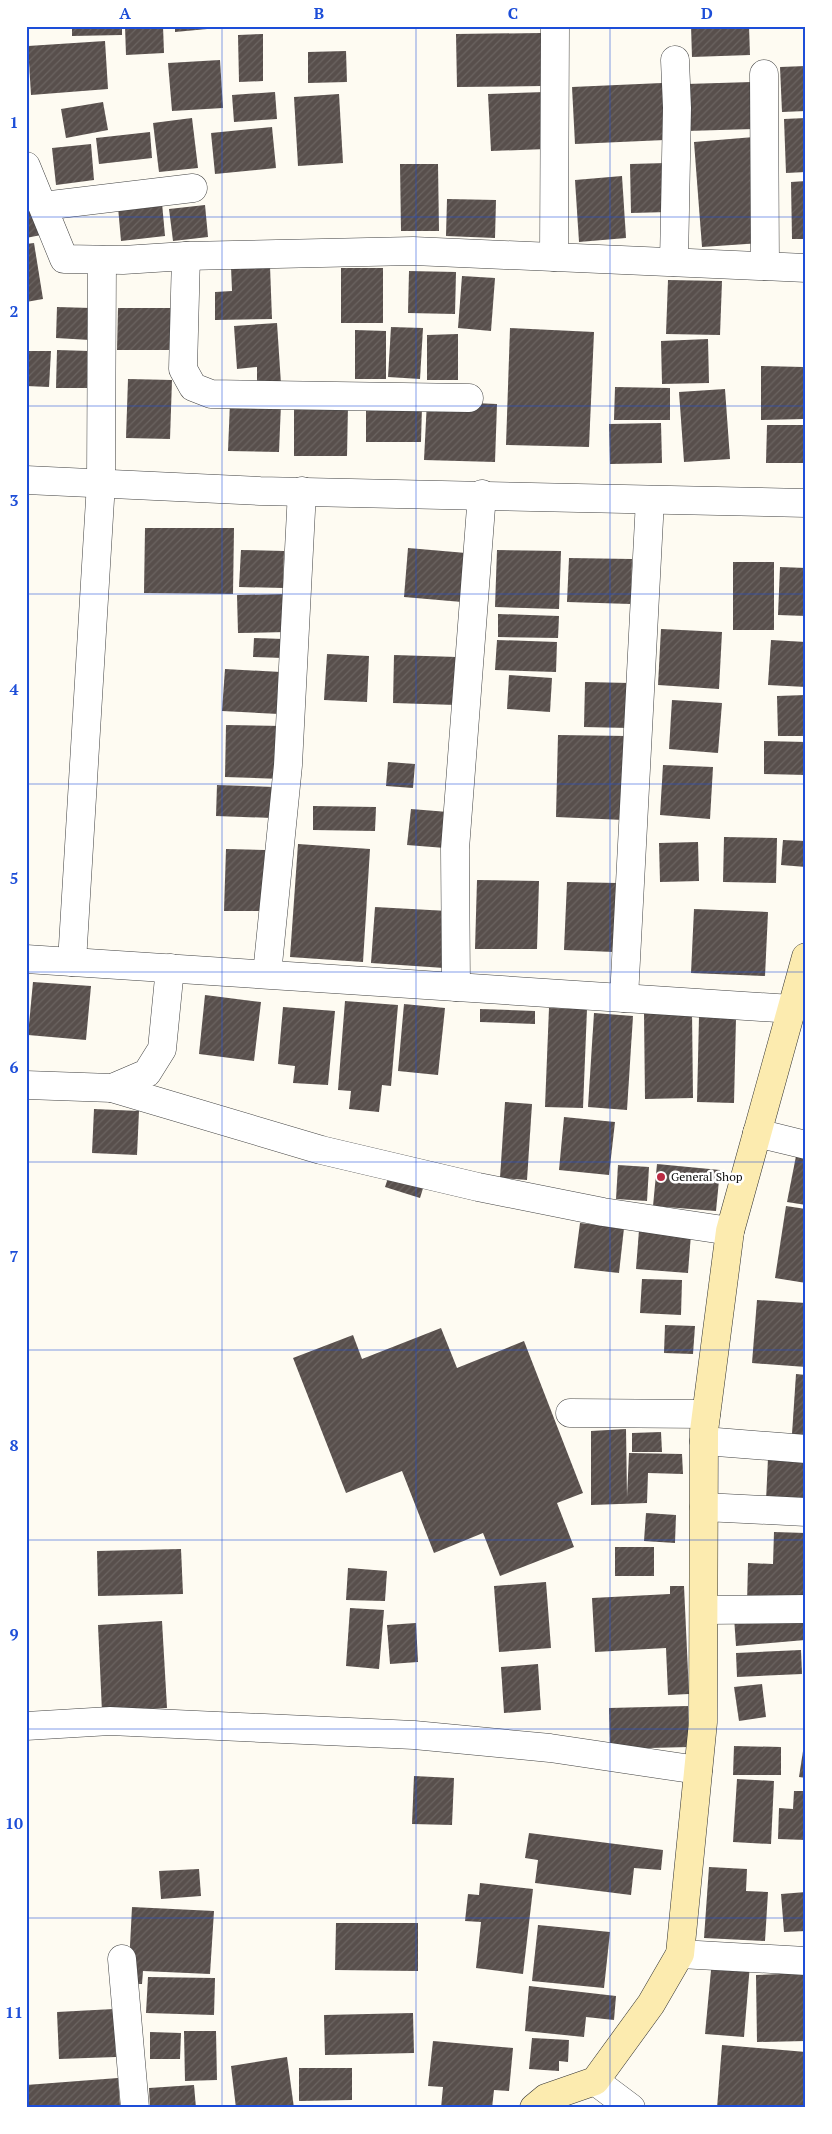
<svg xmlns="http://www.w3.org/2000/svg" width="832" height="2134" font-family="'PT Serif',serif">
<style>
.building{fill:url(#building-hatch)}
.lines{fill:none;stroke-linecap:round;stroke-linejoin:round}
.street-casing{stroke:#424242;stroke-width:29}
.secondary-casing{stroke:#313131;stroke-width:29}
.street{stroke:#fff;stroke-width:28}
.secondary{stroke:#fcebaf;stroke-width:28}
.grid{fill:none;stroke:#1d4ed8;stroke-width:1;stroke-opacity:0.55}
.poi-dot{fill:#bb2b43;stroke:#fff;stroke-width:2}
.labels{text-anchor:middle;stroke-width:5;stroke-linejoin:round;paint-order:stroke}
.poi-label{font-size:12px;fill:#0f0f0f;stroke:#fff;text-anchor:start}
.neatline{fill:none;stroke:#1d4ed8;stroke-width:2}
.grid-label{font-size:16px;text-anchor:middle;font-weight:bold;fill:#1d4ed8}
</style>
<defs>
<pattern id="building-hatch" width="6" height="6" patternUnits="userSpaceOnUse" patternTransform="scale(1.25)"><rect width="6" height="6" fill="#584f4c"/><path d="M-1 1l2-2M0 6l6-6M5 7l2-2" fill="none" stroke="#6b6461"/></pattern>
</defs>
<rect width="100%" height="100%" fill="#fefbf2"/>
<!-- building -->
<g class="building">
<polygon points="72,26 122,26 122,35 72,36"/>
<polygon points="125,26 163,26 164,53 126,55"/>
<polygon points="175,26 218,26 218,28 175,32"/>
<polygon points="691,26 749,26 750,55 692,57"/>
<polygon points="541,33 542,86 457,87 456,34"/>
<polygon points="263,34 263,81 239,82 238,35"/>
<polygon points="105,41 108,89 31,95 28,46"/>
<polygon points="346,51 347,82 308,83 308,52"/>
<polygon points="220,60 223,108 172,111 168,63"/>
<polygon points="806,66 806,111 782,112 780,67"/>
<polygon points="752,82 753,129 687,131 686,84"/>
<polygon points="662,83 665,140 575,144 572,87"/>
<polygon points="275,92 277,119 234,122 232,95"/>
<polygon points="544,92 546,149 491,151 488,94"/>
<polygon points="339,94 343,163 298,166 294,97"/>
<polygon points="103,102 108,130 66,138 61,109"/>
<polygon points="192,118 198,168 159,172 153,123"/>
<polygon points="806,118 806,172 786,173 784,119"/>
<polygon points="272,127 276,168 215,174 211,133"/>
<polygon points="150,132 152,158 99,164 96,138"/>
<polygon points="754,137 761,243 702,247 694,142"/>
<polygon points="91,144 94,180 56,185 52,148"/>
<polygon points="667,163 668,212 631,213 630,164"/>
<polygon points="400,164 438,164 439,231 401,231"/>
<polygon points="622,176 626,238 579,242 575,180"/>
<polygon points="806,181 806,239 792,239 791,182"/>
<polygon points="447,199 496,200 495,238 446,236"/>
<polygon points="26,200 41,235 26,238"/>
<polygon points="162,203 165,236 121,241 118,207"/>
<polygon points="205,205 208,237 173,241 169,209"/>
<polygon points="34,243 43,299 26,302 26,244"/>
<polygon points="270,266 272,319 215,320 215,292 232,291 231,267"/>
<rect x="341" y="268" width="42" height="55"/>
<polygon points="409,271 456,272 455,314 408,313"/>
<polygon points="462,276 495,278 491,331 458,328"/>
<polygon points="668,280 722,281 720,335 666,334"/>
<polygon points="57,307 91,308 90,340 56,338"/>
<polygon points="118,308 177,308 176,350 117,350"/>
<polygon points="277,323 281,384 257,385 257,367 237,369 234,326"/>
<polygon points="391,327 423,328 420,379 388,377"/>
<polygon points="510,328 594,332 589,447 506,445"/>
<polygon points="355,330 386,331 386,379 355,379"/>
<polygon points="458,334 458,380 427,380 427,335"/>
<polygon points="708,339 709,383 662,384 661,341"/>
<polygon points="57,350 89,351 89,388 56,388"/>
<polygon points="26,351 51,351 49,387 26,386"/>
<polygon points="761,366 803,367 803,419 761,420"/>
<polygon points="128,379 172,380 170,439 126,438"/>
<polygon points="615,387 670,388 670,420 614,420"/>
<polygon points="725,389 730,459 684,462 679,392"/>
<polygon points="427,401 497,404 495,462 424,460"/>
<polygon points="230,402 281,404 279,452 228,451"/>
<polygon points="294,405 348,405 347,456 294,456"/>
<polygon points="366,405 422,405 421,442 366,442"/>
<polygon points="661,423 662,463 610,464 609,424"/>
<polygon points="767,425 806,425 806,463 766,463"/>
<polygon points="145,528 234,528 233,594 144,593"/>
<polygon points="408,548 466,553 462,602 404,597"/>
<polygon points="241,550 284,551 283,588 239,587"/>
<polygon points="497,550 561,551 559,609 495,607"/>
<polygon points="569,558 632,559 631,604 567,602"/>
<rect x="733" y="562" width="41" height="68"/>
<polygon points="780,567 806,568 806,616 778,615"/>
<polygon points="286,594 287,632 238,633 237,595"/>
<polygon points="498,614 559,616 558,638 498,637"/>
<polygon points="661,629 722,632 719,689 658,685"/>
<polygon points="254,638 284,639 283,658 253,657"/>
<polygon points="497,640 557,642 556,672 495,670"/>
<polygon points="771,640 806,642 806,687 768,685"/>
<polygon points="327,654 369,656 367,702 324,700"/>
<polygon points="394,655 457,657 456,705 393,703"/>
<polygon points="225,669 281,672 279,714 222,711"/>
<polygon points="509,675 552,678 550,712 507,709"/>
<polygon points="585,682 630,683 629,728 584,727"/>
<polygon points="806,695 806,736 778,736 777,696"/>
<polygon points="672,700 722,703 718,753 669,749"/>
<polygon points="226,725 283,726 281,779 225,777"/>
<polygon points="558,735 627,736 624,820 556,817"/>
<polygon points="764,741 806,742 806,775 764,774"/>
<polygon points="388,762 415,764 413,788 386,786"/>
<polygon points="663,765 713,767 710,819 660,815"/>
<polygon points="217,785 274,787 272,818 216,816"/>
<polygon points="313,806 376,807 375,831 313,830"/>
<polygon points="411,809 448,812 445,848 407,845"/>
<polygon points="724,837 777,838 776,883 723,882"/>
<polygon points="783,840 806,841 806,867 781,865"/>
<polygon points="698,842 699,881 660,882 659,843"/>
<polygon points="298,844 370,849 363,962 290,957"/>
<polygon points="226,849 265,850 264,911 224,911"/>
<polygon points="477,880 539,881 537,949 475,949"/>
<polygon points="567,882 617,883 614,952 564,950"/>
<polygon points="375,907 448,911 444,968 371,963"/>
<polygon points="694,909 768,912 765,976 691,973"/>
<polygon points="33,982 91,986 86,1040 28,1035"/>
<polygon points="205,995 261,1002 254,1061 199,1054"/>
<polygon points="345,1001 398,1005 391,1086 382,1085 379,1112 349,1109 351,1091 338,1090"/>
<polygon points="404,1004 445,1008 438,1075 398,1071"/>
<polygon points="283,1007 335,1011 328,1085 293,1083 295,1066 278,1064"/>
<polygon points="549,1008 587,1009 583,1108 545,1107"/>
<polygon points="480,1009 535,1011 535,1024 480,1022"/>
<polygon points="692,1011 693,1098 645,1099 644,1012"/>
<polygon points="594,1013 633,1016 627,1110 588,1107"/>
<polygon points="699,1017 736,1018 734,1103 697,1102"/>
<polygon points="505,1102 532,1104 527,1180 500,1178"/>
<polygon points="94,1109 139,1111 137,1155 92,1153"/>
<polygon points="564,1117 615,1122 609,1175 559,1170"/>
<polygon points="797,1151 806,1153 806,1205 787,1202"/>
<polygon points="657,1164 720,1170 716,1211 653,1206"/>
<polygon points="618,1165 649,1167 647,1201 616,1199"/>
<polygon points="390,1172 425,1182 420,1198 385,1187"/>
<polygon points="786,1206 806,1209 806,1283 775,1278"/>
<polygon points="580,1223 624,1228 619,1273 574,1268"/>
<polygon points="639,1230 691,1234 688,1273 636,1269"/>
<polygon points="642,1279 682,1280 681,1315 640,1313"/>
<polygon points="757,1300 806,1303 806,1367 752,1363"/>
<polygon points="665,1325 695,1326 693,1354 664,1353"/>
<polygon points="441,1328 457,1368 524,1341 583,1493 557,1503 574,1547 500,1576 483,1533 434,1553 402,1471 346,1493 293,1358 353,1335 362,1359"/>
<polygon points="796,1374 806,1375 806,1435 792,1434"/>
<polygon points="626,1429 627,1497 629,1453 682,1454 683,1474 648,1473 647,1503 591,1505 591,1431"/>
<polygon points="661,1432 662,1452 632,1452 632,1433"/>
<polygon points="768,1458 806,1459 806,1503 766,1501"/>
<polygon points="646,1513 676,1515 675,1543 644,1541"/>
<polygon points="774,1532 806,1533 806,1605 747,1603 748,1563 773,1564"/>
<rect x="615" y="1547" width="39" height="29"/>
<polygon points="181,1549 183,1594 98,1596 97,1551"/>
<polygon points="348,1568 387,1571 385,1601 346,1600"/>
<polygon points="546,1582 551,1648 499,1652 494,1586"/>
<polygon points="670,1586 684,1586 689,1694 668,1695 666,1648 595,1652 592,1598 670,1594"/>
<polygon points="350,1608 384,1610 379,1669 346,1666"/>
<polygon points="803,1611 805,1640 736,1646 734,1617"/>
<polygon points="162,1621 167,1708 102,1712 98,1625"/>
<polygon points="416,1623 418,1662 390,1664 387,1625"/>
<polygon points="801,1650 802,1674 737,1677 736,1653"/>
<polygon points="538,1664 541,1710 504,1713 501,1667"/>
<polygon points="762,1684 766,1717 739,1721 734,1687"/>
<polygon points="688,1706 689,1747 610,1749 609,1708"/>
<polygon points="734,1746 781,1747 781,1775 733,1775"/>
<polygon points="803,1751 806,1751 806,1778 799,1777"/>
<polygon points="414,1776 454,1778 452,1825 412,1824"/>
<polygon points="737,1779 774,1781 771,1844 733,1842"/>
<polygon points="794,1791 806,1791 806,1840 778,1839 779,1808 793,1809"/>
<polygon points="529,1833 663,1850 661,1870 634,1868 631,1895 535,1883 538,1860 525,1858"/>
<polygon points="709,1867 747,1869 746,1891 768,1892 765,1941 704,1938"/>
<polygon points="199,1869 201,1896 161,1899 159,1871"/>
<polygon points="480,1883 533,1889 523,1974 476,1968 481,1922 465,1921 468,1894 479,1895"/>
<polygon points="806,1892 806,1931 784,1932 781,1894"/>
<polygon points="132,1907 214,1911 210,1974 143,1971 142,1984 128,1984"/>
<polygon points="336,1923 418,1923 418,1971 335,1970"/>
<polygon points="538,1925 610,1932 604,1988 532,1981"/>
<polygon points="712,1960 750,1964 744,2037 705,2034"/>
<polygon points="806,1973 806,2041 757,2042 756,1975"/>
<polygon points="148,1977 215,1978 214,2015 146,2013"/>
<polygon points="529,1986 616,1996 614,2020 586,2017 584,2037 525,2031"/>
<polygon points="114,2009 116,2057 59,2059 57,2012"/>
<polygon points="413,2013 414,2053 325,2055 324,2015"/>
<polygon points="184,2031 216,2031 217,2080 185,2081"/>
<polygon points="150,2032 181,2033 180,2059 150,2059"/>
<polygon points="532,2038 569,2040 568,2062 559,2061 559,2071 529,2069"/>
<polygon points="433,2041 513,2048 509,2091 494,2090 492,2108 441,2108 443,2087 428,2086"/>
<polygon points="722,2045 806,2052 806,2108 717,2108"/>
<polygon points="287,2057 294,2108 236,2108 231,2066"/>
<polygon points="299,2068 352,2068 352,2100 299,2101"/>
<polygon points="118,2078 120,2106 26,2108 26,2085"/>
<polygon points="194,2085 196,2108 150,2108 149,2088"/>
</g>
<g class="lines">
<!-- street casing -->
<g class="street-casing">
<g id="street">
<polyline points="764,74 765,266"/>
<polyline points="26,166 64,259 123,260 186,256 413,251 806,268"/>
<polyline points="43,206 193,188"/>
<polyline points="186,256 183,369 193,387 211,394 469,398"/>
<polyline points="554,257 555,26"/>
<polyline points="674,262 677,108 675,60"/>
<polyline points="26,480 260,491 806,503"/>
<polyline points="26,959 792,1009"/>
<polyline points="72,962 101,483 102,260"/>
<polyline points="267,974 288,765 302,491"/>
<polyline points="456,987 455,849 482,494"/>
<polyline points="624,998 650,500"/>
<polyline points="26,1085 112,1088 147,1073 162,1049 170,968"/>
<polyline points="112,1088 321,1150 478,1187 603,1212 730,1231"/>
<polyline points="757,1133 806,1145"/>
<polyline points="570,1413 706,1414"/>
<polyline points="704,1441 806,1449"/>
<polyline points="704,1507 806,1512"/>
<polyline points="705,1610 806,1609"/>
<polyline points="26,1726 110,1721 414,1735 550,1748 698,1770"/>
<polyline points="680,1954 806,1961"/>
<polyline points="122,1959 135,2108"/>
<polyline points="595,2081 631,2108"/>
</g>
</g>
<!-- secondary casing -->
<g class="secondary-casing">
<polyline id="secondary" points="534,2108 546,2098 595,2081 651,2004 680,1954 703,1722 704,1431 730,1231 806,957"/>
</g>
<!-- street -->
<use href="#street" class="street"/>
<!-- secondary -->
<use href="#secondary" class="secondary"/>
</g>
<!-- grid -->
<path class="grid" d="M222,26V2108M416,26V2108M610,26V2108M26,217H806M26,406H806M26,594H806M26,784H806M26,972H806M26,1162H806M26,1350H806M26,1540H806M26,1729H806M26,1918H806"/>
<!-- markers -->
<circle class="poi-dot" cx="661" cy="1177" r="5"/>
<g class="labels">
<!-- poi labels -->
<g class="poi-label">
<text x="671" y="1181">General Shop</text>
</g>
</g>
<!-- border -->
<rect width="832" height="2134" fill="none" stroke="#ffffff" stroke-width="55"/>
<rect x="28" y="28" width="776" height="2078" class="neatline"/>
<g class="grid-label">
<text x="125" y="19">A</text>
<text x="319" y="19">B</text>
<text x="513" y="19">C</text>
<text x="707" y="19">D</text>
<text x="14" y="128">1</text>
<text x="14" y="317">2</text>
<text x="14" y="506">3</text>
<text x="14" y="695">4</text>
<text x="14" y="884">5</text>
<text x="14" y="1073">6</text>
<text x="14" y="1262">7</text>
<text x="14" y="1451">8</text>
<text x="14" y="1640">9</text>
<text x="14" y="1829">10</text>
<text x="14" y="2018">11</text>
</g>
</svg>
